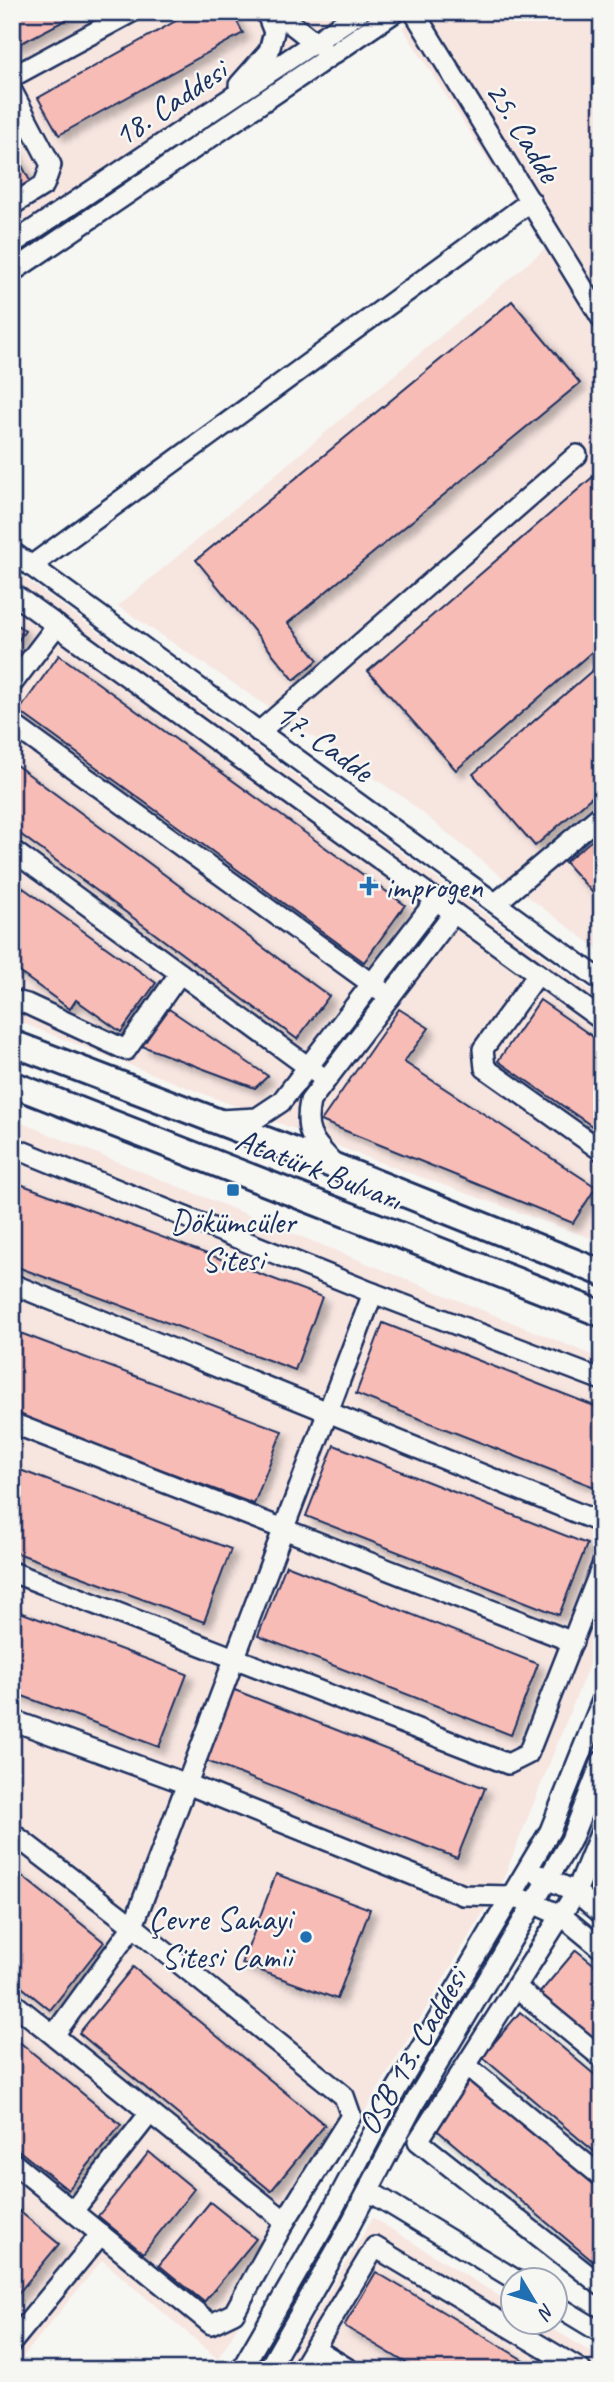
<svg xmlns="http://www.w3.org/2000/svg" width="614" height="2382" font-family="Caveat,sans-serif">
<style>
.built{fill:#f7e5e0}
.building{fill:#f8bcb7;stroke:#1b2f5e;stroke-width:2;filter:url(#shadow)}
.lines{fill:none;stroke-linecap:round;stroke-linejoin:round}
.minor-casing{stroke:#1b2f5e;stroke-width:24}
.major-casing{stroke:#1b2f5e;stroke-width:30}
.minor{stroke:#f6f6f2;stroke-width:19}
.major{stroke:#f6f6f2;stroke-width:24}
.poi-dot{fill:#1f6fb2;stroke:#f6f6f2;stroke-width:2.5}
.labels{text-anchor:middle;stroke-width:5;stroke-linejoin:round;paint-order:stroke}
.street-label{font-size:33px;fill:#1b2f5e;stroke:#f6f6f2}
.poi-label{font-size:33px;fill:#1b2f5e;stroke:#f6f6f2;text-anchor:start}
</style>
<defs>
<filter id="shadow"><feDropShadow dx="6" dy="6" stdDeviation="3.5" flood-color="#0004"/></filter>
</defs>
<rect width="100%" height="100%" fill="#f6f6f2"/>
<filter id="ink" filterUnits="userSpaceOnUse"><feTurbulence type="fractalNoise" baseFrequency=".0143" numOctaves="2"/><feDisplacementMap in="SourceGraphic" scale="14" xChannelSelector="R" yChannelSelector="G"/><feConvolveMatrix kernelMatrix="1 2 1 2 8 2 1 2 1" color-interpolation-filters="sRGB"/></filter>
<g filter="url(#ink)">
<!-- built -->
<g class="built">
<polygon points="12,12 345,12 12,232"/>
<polygon points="424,12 602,12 602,952 503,878 404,798 118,606 545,249 402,27"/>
<polygon points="12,569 602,999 602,1242 379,1162 12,1019"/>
<polygon points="12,1119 602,1359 602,1632 504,1877 218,2359 102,2260 12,2370"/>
<polygon points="373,2218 512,2304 512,2322 543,2323 602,2359 602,2370 282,2370"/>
</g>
<!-- building -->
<g class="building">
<polygon points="12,12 81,12 16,46 12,39"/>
<polygon points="192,12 232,12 243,33 59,135 38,98"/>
<polygon points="12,146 31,183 12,193"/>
<polygon points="512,301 580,383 288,623 318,660 294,680 196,560"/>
<polygon points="602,469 602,643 456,770 368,671"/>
<polygon points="12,621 25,631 12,649"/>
<polygon points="59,655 405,905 364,962 19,711"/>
<polygon points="602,662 602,788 535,846 473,774"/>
<polygon points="12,762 329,996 297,1039 12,828"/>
<polygon points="602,832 602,903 565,862"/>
<polygon points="12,880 156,983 121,1032 76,1000 70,1009 12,967"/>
<polygon points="540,1000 602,1043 602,1133 498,1061"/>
<polygon points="169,1009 268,1076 255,1088 142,1046"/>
<polygon points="399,1009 429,1028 404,1062 596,1187 573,1223 321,1121"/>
<polygon points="12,1181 322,1297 295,1370 12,1265"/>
<polygon points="383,1323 602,1409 602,1490 356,1394"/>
<polygon points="12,1330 282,1431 254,1504 12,1414"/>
<polygon points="334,1445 587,1544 559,1615 306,1516"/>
<polygon points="12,1467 231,1549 204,1622 12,1551"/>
<polygon points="286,1565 538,1664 511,1735 258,1636"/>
<polygon points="12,1609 187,1674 159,1747 12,1692"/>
<polygon points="232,1689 485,1788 457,1858 204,1760"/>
<polygon points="12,1868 104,1942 50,2010 12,1979"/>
<polygon points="276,1874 370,1909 337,1999 242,1964"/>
<polygon points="576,1950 602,1971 602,2049 538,1995"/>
<polygon points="133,1967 325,2125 271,2191 79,2033"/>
<polygon points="520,2012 602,2081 602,2158 482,2057"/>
<polygon points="12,2036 121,2125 68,2190 12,2145"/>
<polygon points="469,2079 602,2191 602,2269 431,2125"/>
<polygon points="149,2152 194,2189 143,2253 98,2216"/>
<polygon points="210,2202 256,2239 204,2302 159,2265"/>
<polygon points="12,2205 59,2244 12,2301"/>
<polygon points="376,2272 540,2370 418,2370 344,2326"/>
</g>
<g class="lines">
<!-- minor casing -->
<g class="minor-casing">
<g id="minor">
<polyline points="276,12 322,48"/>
<polyline points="414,12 602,319"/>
<polyline points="12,77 132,12"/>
<polyline points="239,85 269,51 274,32 266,12"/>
<polyline points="12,91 51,165 44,185 12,205"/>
<polyline points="12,244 360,12"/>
<polyline points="12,272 395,12"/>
<polyline points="12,552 602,981"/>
<polyline points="31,566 531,201"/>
<polyline points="12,593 602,1020"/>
<polyline points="12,684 57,625"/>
<polyline points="12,724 390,997"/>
<polyline points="259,732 577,455"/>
<polyline points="12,850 326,1080"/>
<polyline points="496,903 602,814"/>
<polyline points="538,974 483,1049 485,1068 602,1151"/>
<polyline points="12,1000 27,1004 126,1050 180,973"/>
<polyline points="219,1120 257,1118 281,1102 436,900"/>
<polyline points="12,1147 373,1293 602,1380"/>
<path d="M336,1166C314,1142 303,1135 310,1101L454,913"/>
<polyline points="12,1284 602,1523"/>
<polyline points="12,1423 573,1642"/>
<polyline points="12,1572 508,1764 528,1754 602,1566"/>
<polyline points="12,1720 187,1784 463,1895 513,1896 535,1904 562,1916 602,1949"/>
<polyline points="602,1829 576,1892 418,2141 602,2286"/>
<polyline points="12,1833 133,1926 344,2096 351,2116 285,2221 234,2313 211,2324 12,2162"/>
<polyline points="539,1875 576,1892 602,1914"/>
<polyline points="517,1988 602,2058"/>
<polyline points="12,2002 285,2221"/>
<polyline points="54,2035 133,1926 373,1293"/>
<polyline points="467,2066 602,2177"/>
<polyline points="369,2191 516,2280"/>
<polyline points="73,2211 150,2113"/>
<polyline points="554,2304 602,2333"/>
<polyline points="12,2342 101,2234"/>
<polyline points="314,2348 350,2370"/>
<polyline points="241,2370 324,2226 396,2090 550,1831 602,1701"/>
<polyline points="268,2370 341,2242 415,2102 571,1840 602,1761"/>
<polyline points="301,2370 375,2247 581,2370"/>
</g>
</g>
<!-- major casing -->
<g class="major-casing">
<g id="major">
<polyline points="12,1043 337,1167 602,1273"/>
<polyline points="12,1084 602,1314"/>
</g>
</g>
<!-- minor -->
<use href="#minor" class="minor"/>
<!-- major -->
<use href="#major" class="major"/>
</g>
</g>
<!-- markers -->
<g class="poi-dot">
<path d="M365.5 875.5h7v7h7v7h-7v7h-7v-7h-7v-7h7z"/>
<rect x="226" y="1183" width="14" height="14" rx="3.5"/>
<circle cx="306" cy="1937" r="7"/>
</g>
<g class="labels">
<!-- street labels -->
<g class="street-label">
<text transform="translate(169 102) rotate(-34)" y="12">18. Caddesi</text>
<text transform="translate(524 131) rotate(58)" y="12">25. Cadde</text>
<text transform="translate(325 741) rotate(36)" y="12">17. Cadde</text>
<text transform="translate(319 1168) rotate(21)" y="12">Atatürk Bulvarı</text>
<text transform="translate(411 2051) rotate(-60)" y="12">OSB 13. Caddesi</text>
</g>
<!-- poi labels -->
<g class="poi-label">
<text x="385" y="898">improgen</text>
<text x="233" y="1233" text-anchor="middle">Dökümcüler<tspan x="233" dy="38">Sitesi</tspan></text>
<text x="292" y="1930" text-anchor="end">Çevre Sanayi<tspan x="292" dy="38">Sitesi Camii</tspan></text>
</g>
</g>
<!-- margin -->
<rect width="614" height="2382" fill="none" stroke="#f6f6f2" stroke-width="42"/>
<rect x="21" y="21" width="572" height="2340" fill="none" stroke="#1b2f5e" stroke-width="2.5" filter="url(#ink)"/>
<!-- north arrow -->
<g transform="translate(534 2301) rotate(128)"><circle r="33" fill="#f6f6f2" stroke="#9ea6b7" stroke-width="2"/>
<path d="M0-5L12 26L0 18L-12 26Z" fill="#1f6fb2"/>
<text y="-10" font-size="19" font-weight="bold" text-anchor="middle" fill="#1b2f5e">N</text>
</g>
</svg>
